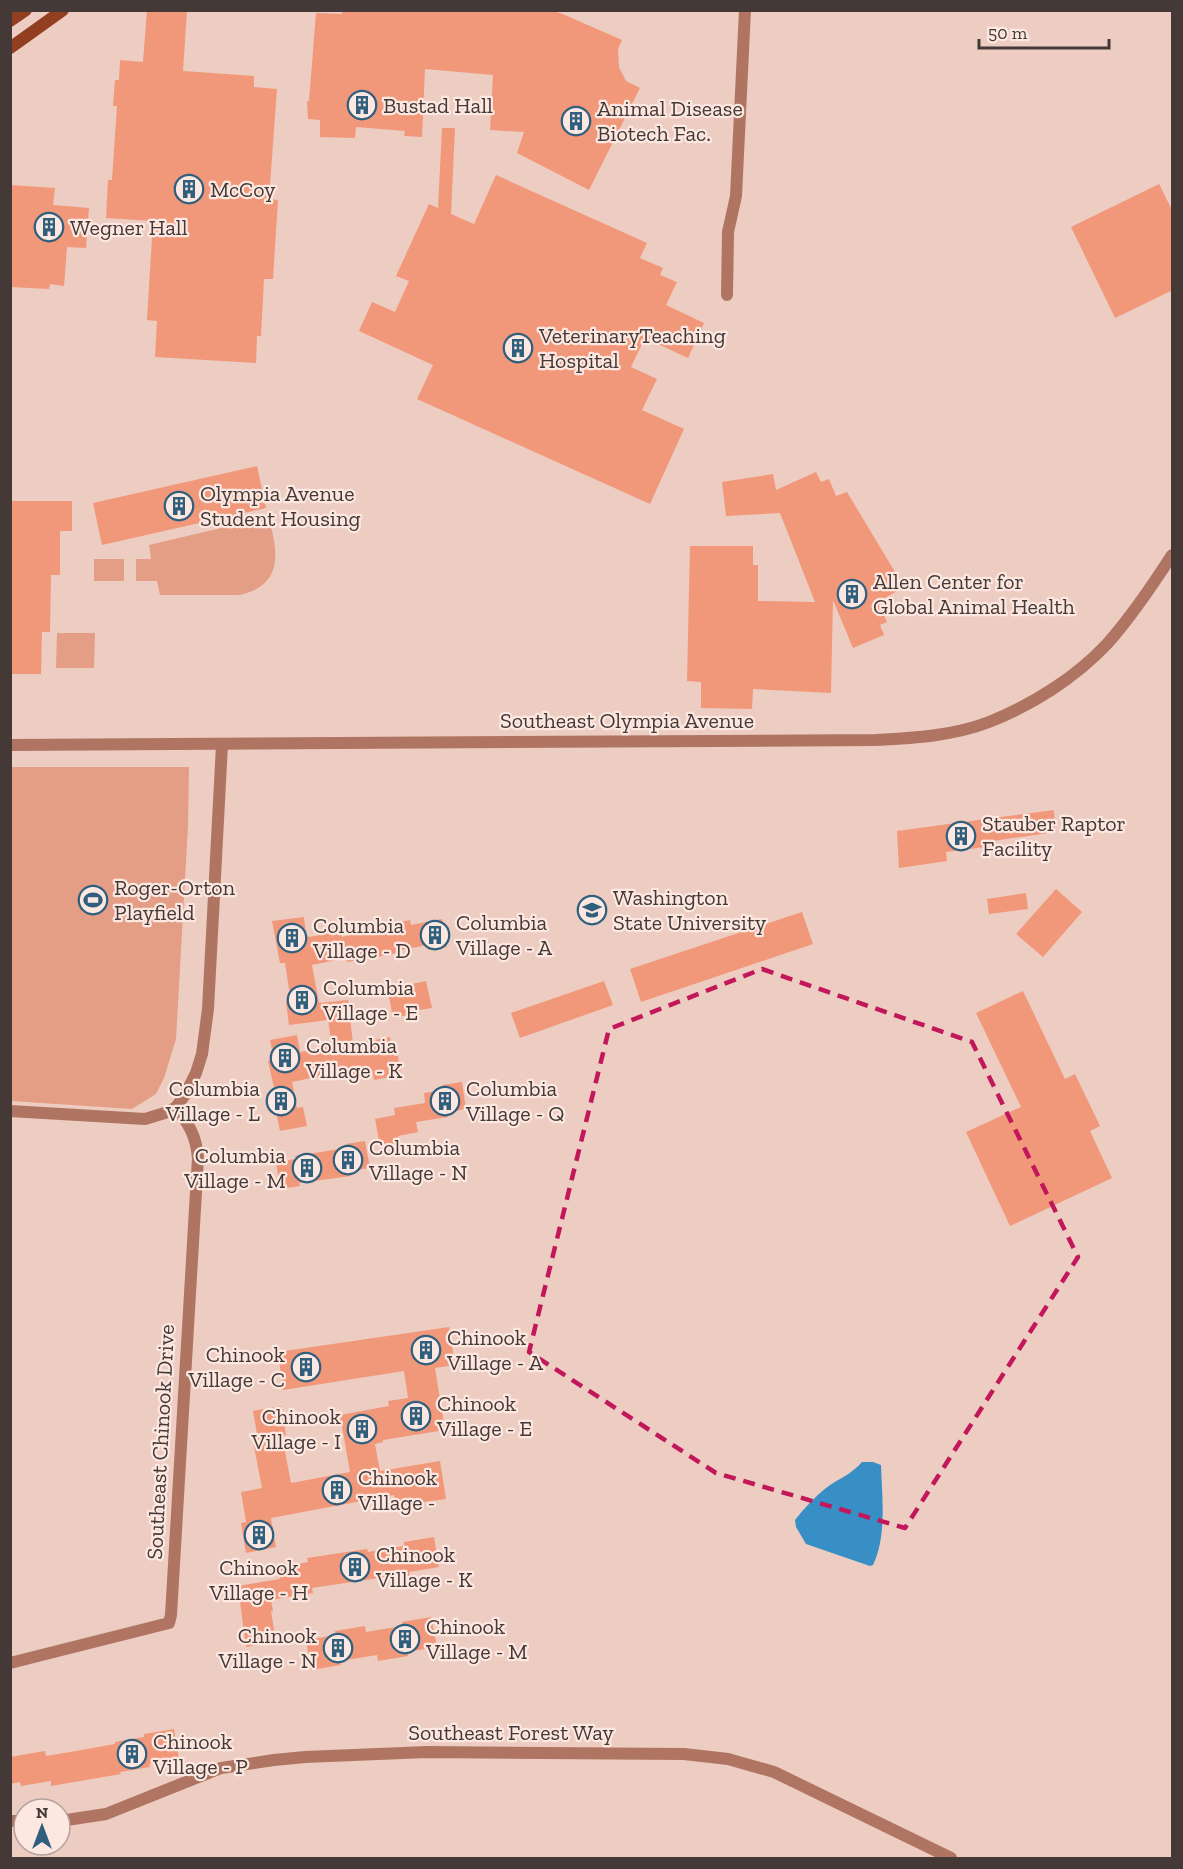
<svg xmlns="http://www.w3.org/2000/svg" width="1183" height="1869" font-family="'Zilla Slab',serif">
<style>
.built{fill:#edccc1;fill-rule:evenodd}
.green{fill:#e59e86}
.water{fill:#378fc6}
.building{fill:#f1987a}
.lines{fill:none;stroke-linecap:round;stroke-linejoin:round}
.street{stroke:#af7562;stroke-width:12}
.secondary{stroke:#913e21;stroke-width:12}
.marked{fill:none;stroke:#c2185b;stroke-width:4.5;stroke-dasharray:12 8;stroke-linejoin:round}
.labels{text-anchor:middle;stroke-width:4.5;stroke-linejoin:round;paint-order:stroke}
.poi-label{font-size:22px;fill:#443936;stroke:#fde8e1;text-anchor:start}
.street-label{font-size:22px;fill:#443936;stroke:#fde8e1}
</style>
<rect width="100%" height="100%" fill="#f3dad1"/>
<!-- built -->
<path class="built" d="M11,11H1172V1858H11ZM24,1809H60V1845H24Z"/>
<!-- green -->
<g class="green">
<path d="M268,517C279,552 283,586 239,595H160L157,581H136V559H151L149,545Z"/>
<rect x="94" y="559" width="30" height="22"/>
<polygon points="57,633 95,633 94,668 56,668"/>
<polygon points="10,767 189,767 188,826 176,1039 164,1078 156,1094 132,1109 11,1101"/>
</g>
<!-- water -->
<path class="water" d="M862,1462H873L881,1465C882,1497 887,1536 873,1565L870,1566L806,1544L796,1527L795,1520C804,1508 815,1497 826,1488C838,1479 852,1474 862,1462Z"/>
<!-- building -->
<g class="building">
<polygon points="147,10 187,10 183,71 254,76 254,87 277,89 269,199 278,200 273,279 264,279 261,336 257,336 256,363 155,357 157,321 147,320 153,221 106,218 108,180 112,180 117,106 113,106 115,80 119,80 120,60 143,62"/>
<polygon points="342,10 551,10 565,15 622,40 618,49 619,67 626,81 640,88 589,190 517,153 524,132 490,130 493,75 425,69 422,137 404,136 405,131 356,127 355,138 320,137 320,120 308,119 307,101 309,101 316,13 342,14"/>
<polygon points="442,128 455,128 451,214 474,224 496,175 647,243 640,258 663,268 660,275 677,282 666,305 704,323 688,358 645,338 631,367 657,379 642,410 684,429 650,504 417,399 433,365 359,331 372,302 395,312 409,281 396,276 429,204 438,208"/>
<polygon points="1159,184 1173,212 1173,290 1115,318 1071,227"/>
<polygon points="10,185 55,188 53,205 89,208 86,248 67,247 64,286 50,284 49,289 10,287"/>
<polygon points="257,466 266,508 102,545 93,503"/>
<polygon points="816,472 821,482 829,479 836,496 847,492 904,587 878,602 887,622 880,625 884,635 853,648 833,600 831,693 753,689 752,709 701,708 701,682 687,681 690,546 753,546 753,565 758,565 758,601 815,602 780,513 726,516 722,482 773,474 776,490"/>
<polygon points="10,501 72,501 72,531 60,531 60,575 51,575 50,632 42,632 41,674 10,674"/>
<polygon points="1054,810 1055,832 993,841 993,846 946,852 947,861 899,868 897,831"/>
<polygon points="1056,889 1082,912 1043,957 1016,934"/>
<polygon points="1026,893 1028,909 989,914 987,899"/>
<polygon points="802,912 813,944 641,1002 630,969"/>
<polygon points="304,917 306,936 309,937 341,931 342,937 391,926 391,924 410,920 411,925 442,919 447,947 428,950 427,945 396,951 397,953 377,957 347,962 346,958 312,965 319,1003 348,1000 353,1044 390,1037 394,1056 398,1056 401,1075 374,1080 372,1070 336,1077 335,1073 292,1082 297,1108 303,1107 307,1126 280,1131 276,1112 270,1113 266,1094 275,1092 268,1061 274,1059 270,1040 297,1035 300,1052 332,1046 328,1020 289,1025 286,1002 291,1002 285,963 280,963 272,921"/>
<polygon points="426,981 432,1008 413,1011 413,1014 393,1018 388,991 408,987 407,985"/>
<polygon points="604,981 613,1005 520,1038 511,1013"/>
<polygon points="1023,991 1065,1079 1075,1074 1100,1126 1090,1131 1112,1178 1010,1226 966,1132 1021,1107 976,1013"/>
<polygon points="462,1082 466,1109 447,1112 448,1117 416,1122 418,1132 398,1136 399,1143 380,1146 375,1119 395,1115 394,1108 425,1103 424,1093 443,1090 443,1085"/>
<polygon points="365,1141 370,1168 350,1171 351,1176 299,1183 300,1186 280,1189 276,1162 296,1159 295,1156 346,1148 346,1144"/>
<polygon points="449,1327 455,1365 435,1368 445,1430 383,1440 383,1442 375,1444 380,1471 440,1461 446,1499 396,1506 394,1495 271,1518 276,1547 246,1553 241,1523 246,1522 241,1492 262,1488 253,1441 258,1440 253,1411 281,1406 286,1435 282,1436 291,1483 350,1472 340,1415 389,1406 388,1401 408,1398 404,1371 283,1390 278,1352"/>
<polygon points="434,1537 439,1567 409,1572 410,1576 380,1581 379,1578 312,1588 313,1593 271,1600 273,1611 271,1611 276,1642 246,1647 238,1586 280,1579 278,1568 308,1562 307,1558 367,1549 368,1552 404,1546 404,1542"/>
<polygon points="431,1617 437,1647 407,1652 408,1656 378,1661 377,1655 340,1661 341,1665 311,1670 306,1640 336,1635 335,1631 365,1626 366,1632 402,1626 402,1622"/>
<polygon points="174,1729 179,1759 149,1764 150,1767 120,1772 121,1774 51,1786 51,1781 21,1786 20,1782 10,1784 10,1757 45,1751 46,1756 76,1751 115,1744 115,1742 144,1737 144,1734"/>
</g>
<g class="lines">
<!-- street -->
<g class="street">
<polyline points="727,295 728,232 736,196 745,10"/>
<path d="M10,745L875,740C913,738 953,736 989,722C1032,705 1075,678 1107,644C1132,616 1152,586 1172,555"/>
<polyline points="10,1111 145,1119 168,1112 176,1107 185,1095 196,1073 202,1054 208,1009 222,745"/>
<path d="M10,1663L169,1623L171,1615L198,1158C196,1135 189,1125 176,1107"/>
<polyline points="10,1821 24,1821"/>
<polyline points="60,1821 106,1814 221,1768 274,1760 305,1757 427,1752 684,1754 728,1759 774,1772 951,1858"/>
</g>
<!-- secondary -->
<g class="secondary">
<polyline points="10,21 26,10"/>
<polyline points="10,48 63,10"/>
</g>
</g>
<!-- marked area -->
<path class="marked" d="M762,969L972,1042L1078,1257L905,1528L716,1473L529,1352L609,1029Z"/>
<!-- icons -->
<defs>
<g id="building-ring" transform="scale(1.5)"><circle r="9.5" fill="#fde8e1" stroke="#305f7e" stroke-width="1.5"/><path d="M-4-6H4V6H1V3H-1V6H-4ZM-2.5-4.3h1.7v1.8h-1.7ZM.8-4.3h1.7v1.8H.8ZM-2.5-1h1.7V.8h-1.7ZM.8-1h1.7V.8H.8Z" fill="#305f7e"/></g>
<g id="stadium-ring" transform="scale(1.5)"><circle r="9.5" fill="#fde8e1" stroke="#305f7e" stroke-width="1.5"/><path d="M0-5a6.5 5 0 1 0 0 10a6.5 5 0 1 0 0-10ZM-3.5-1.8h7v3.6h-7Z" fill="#305f7e"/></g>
<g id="university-ring" transform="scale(1.5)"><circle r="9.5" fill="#fde8e1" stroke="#305f7e" stroke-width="1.5"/><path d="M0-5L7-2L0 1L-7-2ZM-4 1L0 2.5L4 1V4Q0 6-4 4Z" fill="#305f7e"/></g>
</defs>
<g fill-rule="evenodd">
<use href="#building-ring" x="362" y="105"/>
<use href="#building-ring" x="576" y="121"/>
<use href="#building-ring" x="189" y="189"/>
<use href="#building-ring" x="49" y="227"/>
<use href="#building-ring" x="518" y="348"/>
<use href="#building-ring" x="179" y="506"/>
<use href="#building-ring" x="852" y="594"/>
<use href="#building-ring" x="961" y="836"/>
<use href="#stadium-ring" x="93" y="900"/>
<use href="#university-ring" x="592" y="910"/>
<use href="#building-ring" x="435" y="935"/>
<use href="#building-ring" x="292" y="938"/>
<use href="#building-ring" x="302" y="1000"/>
<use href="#building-ring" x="285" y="1058"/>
<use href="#building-ring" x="281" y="1101"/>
<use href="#building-ring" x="445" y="1101"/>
<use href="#building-ring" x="348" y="1160"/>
<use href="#building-ring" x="307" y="1168"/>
<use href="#building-ring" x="426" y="1350"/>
<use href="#building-ring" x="306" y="1367"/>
<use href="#building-ring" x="416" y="1416"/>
<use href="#building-ring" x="362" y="1429"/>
<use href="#building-ring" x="337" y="1490"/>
<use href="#building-ring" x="259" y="1535"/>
<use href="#building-ring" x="355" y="1567"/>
<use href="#building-ring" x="405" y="1639"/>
<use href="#building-ring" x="338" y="1648"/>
<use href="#building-ring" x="132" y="1754"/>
</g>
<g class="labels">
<!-- poi labels -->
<g class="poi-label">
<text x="383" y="113">Bustad Hall</text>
<text x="597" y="116">Animal Disease<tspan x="597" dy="25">Biotech Fac.</tspan></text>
<text x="210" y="197">McCoy</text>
<text x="70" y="235">Wegner Hall</text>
<text x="539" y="343">VeterinaryTeaching<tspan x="539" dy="25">Hospital</tspan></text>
<text x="200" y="501">Olympia Avenue<tspan x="200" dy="25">Student Housing</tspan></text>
<text x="873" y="589">Allen Center for<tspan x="873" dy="25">Global Animal Health</tspan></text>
<text x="982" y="831">Stauber Raptor<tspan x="982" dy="25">Facility</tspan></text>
<text x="114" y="895">Roger-Orton<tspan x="114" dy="25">Playfield</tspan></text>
<text x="613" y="905">Washington<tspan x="613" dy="25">State University</tspan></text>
<text x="456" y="930">Columbia<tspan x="456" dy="25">Village - A</tspan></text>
<text x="313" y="933">Columbia<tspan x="313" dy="25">Village - D</tspan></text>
<text x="323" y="995">Columbia<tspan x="323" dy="25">Village - E</tspan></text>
<text x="306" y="1053">Columbia<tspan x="306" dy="25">Village - K</tspan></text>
<text x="260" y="1096" text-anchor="end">Columbia<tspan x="260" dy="25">Village - L</tspan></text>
<text x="466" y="1096">Columbia<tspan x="466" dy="25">Village - Q</tspan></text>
<text x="369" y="1155">Columbia<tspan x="369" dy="25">Village - N</tspan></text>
<text x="286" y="1163" text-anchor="end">Columbia<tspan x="286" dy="25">Village - M</tspan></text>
<text x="447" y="1345">Chinook<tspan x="447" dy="25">Village - A</tspan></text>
<text x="285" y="1362" text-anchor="end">Chinook<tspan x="285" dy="25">Village - C</tspan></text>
<text x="437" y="1411">Chinook<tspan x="437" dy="25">Village - E</tspan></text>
<text x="341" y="1424" text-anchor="end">Chinook<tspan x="341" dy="25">Village - I</tspan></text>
<text x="358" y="1485">Chinook<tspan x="358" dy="25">Village -</tspan></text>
<text x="376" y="1562">Chinook<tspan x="376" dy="25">Village - K</tspan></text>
<text x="259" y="1575" text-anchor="middle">Chinook<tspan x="259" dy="25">Village - H</tspan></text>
<text x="426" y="1634">Chinook<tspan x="426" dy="25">Village - M</tspan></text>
<text x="317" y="1643" text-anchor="end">Chinook<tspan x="317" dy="25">Village - N</tspan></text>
<text x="153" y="1749">Chinook<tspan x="153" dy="25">Village - P</tspan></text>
</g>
<!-- street labels -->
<g class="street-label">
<text x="627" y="728">Southeast Olympia Avenue</text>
<text transform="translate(160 1442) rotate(-87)" y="8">Southeast Chinook Drive</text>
<text x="511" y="1740">Southeast Forest Way</text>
</g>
</g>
<!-- border -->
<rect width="1183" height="1869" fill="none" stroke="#443936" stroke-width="24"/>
<!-- north arrow -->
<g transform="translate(42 1827)"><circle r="28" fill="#fde8e1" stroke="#b3a29d" stroke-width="1.5"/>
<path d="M0-4.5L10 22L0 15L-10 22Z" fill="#305f7e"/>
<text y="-9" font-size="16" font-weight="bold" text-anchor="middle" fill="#443936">N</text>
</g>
<!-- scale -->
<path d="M979 39v9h130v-9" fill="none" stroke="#443936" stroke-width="3"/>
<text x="988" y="39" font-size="18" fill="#443936" stroke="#fde8e1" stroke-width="4.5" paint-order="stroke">50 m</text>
</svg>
